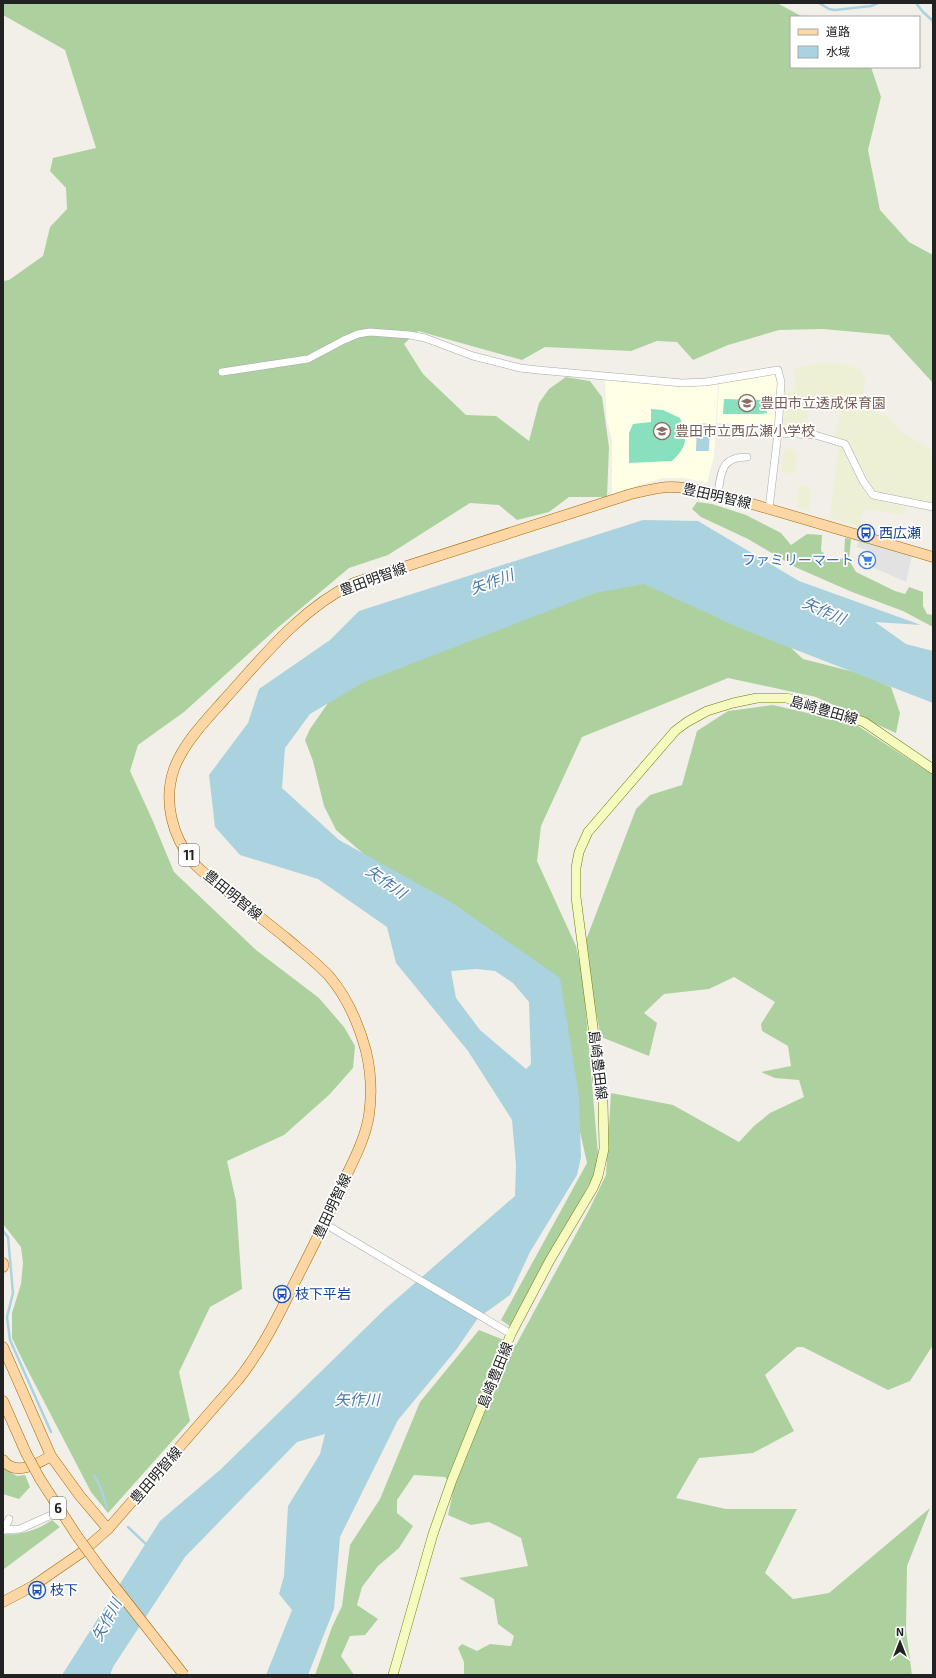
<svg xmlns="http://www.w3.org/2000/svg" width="936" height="1678" font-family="'Exo 2','Noto Sans JP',sans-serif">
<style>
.education{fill:#ffffe5}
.farmland{fill:#eef0d5}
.forest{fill:#add19e}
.pitch{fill:#88e0be}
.parking{fill:#e2e2e2}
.water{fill:#aad3df;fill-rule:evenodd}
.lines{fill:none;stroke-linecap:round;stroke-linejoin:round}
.stream{stroke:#aad3df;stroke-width:2.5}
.minor-casing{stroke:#a9a9a9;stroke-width:8}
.secondary-casing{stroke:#707d05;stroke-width:10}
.primary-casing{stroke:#a06b00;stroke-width:11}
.minor{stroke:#fff;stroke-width:7}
.secondary{stroke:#f7fabf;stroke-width:9}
.primary{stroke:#fcd6a4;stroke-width:10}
.primary-bridge-casing{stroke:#a06b00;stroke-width:11;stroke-linecap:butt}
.primary-bridge{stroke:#fcd6a4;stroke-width:10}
.labels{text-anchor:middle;stroke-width:3.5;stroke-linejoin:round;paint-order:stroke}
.shield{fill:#fff;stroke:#646464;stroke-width:1}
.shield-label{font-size:13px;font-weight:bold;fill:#222}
.education-label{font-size:14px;fill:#785e54;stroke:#fff;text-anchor:start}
.street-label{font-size:14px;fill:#222;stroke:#fff}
.transit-label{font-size:14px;fill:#164399;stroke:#fff;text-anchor:start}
.shop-label{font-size:14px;fill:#366cbe;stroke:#fff;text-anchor:end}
.water-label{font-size:15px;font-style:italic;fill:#4a7aab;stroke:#fff}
</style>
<rect width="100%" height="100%" fill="#f2efe9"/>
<!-- education -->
<g class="education">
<polygon points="775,373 778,382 776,429 744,424 717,423 719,384 722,378"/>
<polygon points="605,380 718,384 714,456 707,483 684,478 663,478 612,494 612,440 607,421"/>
</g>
<!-- farmland -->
<g class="farmland">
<polygon points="821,363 844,364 861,371 866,382 859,404 891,419 897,429 932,450 929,457 933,458 933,502 918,501 875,492 847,441 835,436 841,412 829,407 831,402 822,399 821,394 816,395 809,399 806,431 783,428 786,392 796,391 794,368"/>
<polygon points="783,448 797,450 795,474 782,472"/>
<polygon points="838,448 842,449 868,498 906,507 905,515 865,509 860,520 861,527 830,518"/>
<polygon points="799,485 811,487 809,510 797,507"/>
</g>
<!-- forest -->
<g class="forest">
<polygon points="4,3 777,3 803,17 791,17 791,67 871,67 881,97 868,150 880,210 909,242 933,255 933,383 889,335 823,329 779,330 728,345 693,360 677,342 657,341 631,351 545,347 522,360 418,331 404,344 423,374 466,415 496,416 529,441 539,403 549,389 566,377 590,381 602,397 609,447 607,497 569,497 549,512 517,520 499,505 470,503 388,555 349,568 275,630 184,712 138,745 130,771 152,819 174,872 256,950 319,998 344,1027 355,1046 353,1068 329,1095 284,1135 227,1161 236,1201 242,1289 210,1307 179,1372 190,1421 108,1513 91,1492 25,1365 12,1338 12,1313 21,1284 23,1263 21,1247 3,1224 3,281 9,280 43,256 50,227 67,209 66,188 50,171 53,158 96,148 65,50 3,15"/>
<polygon points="697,502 712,504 746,515 781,533 791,545 807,534 822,535 821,551 832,561 844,558 845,538 851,539 849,560 856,572 895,591 905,594 909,587 923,592 923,606 927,614 933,615 933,627 903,611 852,592 795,567 748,539 701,517 692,509"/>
<polygon points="656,575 776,634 803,659 858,673 891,687 900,713 896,733 816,697 728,678 582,737 541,826 537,861 576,946 583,978 599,1166 511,1327 501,1320 587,1163 570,1087 560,988 381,869 336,830 324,806 313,761 305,740 310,729 335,693 565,598"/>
<polygon points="773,705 855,724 933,775 933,1345 910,1381 888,1390 803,1347 797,1347 765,1375 794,1431 753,1453 699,1458 676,1498 726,1509 797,1509 765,1573 793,1599 829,1593 930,1508 907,1566 906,1630 912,1675 464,1675 464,1662 458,1648 462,1644 477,1651 490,1644 511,1646 514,1636 498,1624 494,1599 459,1578 528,1566 521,1538 489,1522 471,1525 448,1515 454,1487 445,1477 414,1475 397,1500 397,1513 413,1526 399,1548 378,1566 362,1587 357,1605 378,1619 365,1635 350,1636 341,1656 354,1675 315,1675 332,1627 342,1606 350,1545 380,1499 420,1402 479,1330 516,1345 589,1210 606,1175 611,1093 673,1105 739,1142 754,1126 770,1113 804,1097 799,1080 775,1078 761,1072 791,1066 788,1046 762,1031 761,1024 775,1002 734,977 709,989 664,994 644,1013 657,1023 649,1056 601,1037 590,983 586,940 636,809 650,795 682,785 697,731 728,711"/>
<polygon points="3,1468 17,1476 25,1475 30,1487 19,1499 3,1494"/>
<path d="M52,1520L60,1527L4,1569L3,1575V1534C19,1536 40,1529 52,1520Z"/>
</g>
<!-- pitch -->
<g class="pitch">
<polygon points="724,399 767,400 767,413 762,414 723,414"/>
<path d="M651,409L663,410L680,418C688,438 688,446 672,461L629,463V433L633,424L651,422Z"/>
</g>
<!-- parking -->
<polygon class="parking" points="858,541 912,555 906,582 872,567 875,553 857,547"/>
<!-- water -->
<g class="water">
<polygon points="697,423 710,424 709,451 696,451"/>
<path d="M643,520L698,521L799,581L921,625L875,622L906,644L933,651V703L742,629L644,584L595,593L364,682L310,714L285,748L282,788L339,840L451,902L560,978L579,1097L581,1157L577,1175L530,1252L510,1295L478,1318L456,1350L398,1420L340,1537L334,1609L308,1675H266L292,1610L279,1594L284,1576L288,1506L320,1454L325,1434L297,1442L185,1557L113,1667L110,1675H62L160,1521L221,1469L385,1309L515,1196L516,1165L512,1120L468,1051L396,963L387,927L318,879L240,855L215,827L209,775L248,723L259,689L330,640L359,611ZM476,969L495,971L513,983L529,1002L531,1064L526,1069L480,1030L456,998L451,971Z"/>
</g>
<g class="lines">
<!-- stream -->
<g class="stream">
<polyline points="819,3 829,9 835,10 871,6 878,3"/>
<polyline points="916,3 923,12 933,21"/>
<polyline points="3,1231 8,1237 13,1293 7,1317 10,1340 51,1432"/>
<path d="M94,1476C102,1486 102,1495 107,1507"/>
<polyline points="128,1527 148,1546"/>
</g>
<!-- minor casing -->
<g class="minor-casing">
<g id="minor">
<polyline points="222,372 308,359 344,340 358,334 370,332 410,335 425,338 473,356 520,368 538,370 682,383 706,382 778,370 781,382 778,433 769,508"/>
<polyline points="778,433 815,435 845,444 863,481 873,495 933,507"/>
<path d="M718,494C721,472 721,457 747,457"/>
<polyline points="325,1224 511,1334"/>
<polyline points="3,1530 20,1529 49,1516"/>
<polyline points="4,1530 9,1519"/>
</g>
</g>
<!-- secondary casing -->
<g class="secondary-casing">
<polyline id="secondary" points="393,1675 433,1534 452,1480 511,1334 550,1260 593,1188 598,1176 604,1149 603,1102 598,1084 594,1035 576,897 576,868 579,852 588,832 675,731 687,722 707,711 733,703 757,698 786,698 812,704 864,722 933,769"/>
</g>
<!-- primary casing -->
<g class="primary-casing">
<g id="primary">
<polyline points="3,1263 3,1267"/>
<polyline points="3,1347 51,1456 80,1496 108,1529"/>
<polyline points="3,1401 26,1453"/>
<path d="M3,1460C15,1477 37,1464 51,1456"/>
<polyline points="40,1479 77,1536"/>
<path d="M3,1602L33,1586L81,1553L108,1529L238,1380C261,1351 277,1319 293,1286C309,1254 326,1222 340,1189C351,1165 365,1141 369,1115C372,1094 371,1072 366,1051C359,1025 347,997 329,976C316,962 300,950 285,937C267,923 249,908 231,894C218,884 203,874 193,862C172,836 163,801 174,769C183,744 205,721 223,701C262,658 300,609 354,583L631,494C644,491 658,487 671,487C687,487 702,491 718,494L933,557"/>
</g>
</g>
<!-- minor -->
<use href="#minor" class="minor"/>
<!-- secondary -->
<use href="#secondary" class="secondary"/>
<!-- primary -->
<use href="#primary" class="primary"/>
<!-- primary-bridge casing -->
<g class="primary-bridge-casing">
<g id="primary-bridge">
<polyline points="26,1453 40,1479"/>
<polyline points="77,1536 101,1569 184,1675"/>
</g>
</g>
<!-- primary-bridge -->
<use href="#primary-bridge" class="primary-bridge"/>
</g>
<!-- icons -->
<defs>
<g id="school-ring" transform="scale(0.9)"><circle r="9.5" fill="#fff" stroke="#8d6e63" stroke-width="1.5"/><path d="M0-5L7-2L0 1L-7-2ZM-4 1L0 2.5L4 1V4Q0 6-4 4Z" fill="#8d6e63"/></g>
<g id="bus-ring" transform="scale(0.9)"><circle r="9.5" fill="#fff" stroke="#1a4fb4" stroke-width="1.5"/><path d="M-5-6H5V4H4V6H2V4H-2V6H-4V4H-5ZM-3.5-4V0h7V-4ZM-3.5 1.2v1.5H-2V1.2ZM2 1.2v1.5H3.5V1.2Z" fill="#1a4fb4"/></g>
<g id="supermarket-ring" transform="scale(0.9)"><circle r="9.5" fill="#fff" stroke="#3f7fe0" stroke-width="1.5"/><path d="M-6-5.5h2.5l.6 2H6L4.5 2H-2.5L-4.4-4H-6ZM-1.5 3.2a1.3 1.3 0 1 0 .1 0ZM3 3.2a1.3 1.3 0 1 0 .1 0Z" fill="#3f7fe0"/></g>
</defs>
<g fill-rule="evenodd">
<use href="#school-ring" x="747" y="403"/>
<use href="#school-ring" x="662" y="431"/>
<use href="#bus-ring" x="866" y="533"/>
<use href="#supermarket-ring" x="867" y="560"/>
<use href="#bus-ring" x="282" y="1294"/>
<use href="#bus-ring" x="37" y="1590"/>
</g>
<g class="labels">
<!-- shield labels -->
<g class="shield">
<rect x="179" y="844" width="20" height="22" rx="3"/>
<rect x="50" y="1497" width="16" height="22" rx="3"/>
</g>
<g class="shield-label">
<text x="189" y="860">11</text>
<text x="58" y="1513">6</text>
</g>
<!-- education labels -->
<g class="education-label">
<text x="760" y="408">豊田市立透成保育園</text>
<text x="675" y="436">豊田市立西広瀬小学校</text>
</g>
<!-- street labels -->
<g class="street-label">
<text transform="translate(717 496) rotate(13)" y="5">豊田明智線</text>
<text transform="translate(373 579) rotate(-20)" y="5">豊田明智線</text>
<text transform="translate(824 710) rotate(16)" y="5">島崎豊田線</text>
<text transform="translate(233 895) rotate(39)" y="5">豊田明智線</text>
<text transform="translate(598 1065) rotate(83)" y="5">島崎豊田線</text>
<text transform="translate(332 1206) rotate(-65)" y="5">豊田明智線</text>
<text transform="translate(495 1375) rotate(-68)" y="5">島崎豊田線</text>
<text transform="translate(156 1475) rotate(-49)" y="5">豊田明智線</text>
</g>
<!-- transit labels -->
<g class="transit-label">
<text x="879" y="538">西広瀬</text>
<text x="295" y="1299">枝下平岩</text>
<text x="50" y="1595">枝下</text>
</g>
<!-- shop labels -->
<g class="shop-label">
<text x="854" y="565">ファミリーマート</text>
</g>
<!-- water labels -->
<g class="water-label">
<text transform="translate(492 582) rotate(-20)" y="5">矢作川</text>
<text transform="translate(824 611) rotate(24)" y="5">矢作川</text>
<text transform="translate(386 882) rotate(35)" y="5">矢作川</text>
<text x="357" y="1405">矢作川</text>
<text transform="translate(107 1620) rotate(-62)" y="5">矢作川</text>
</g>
</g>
<!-- border -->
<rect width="936" height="1678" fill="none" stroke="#222222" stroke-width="8"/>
<!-- legend -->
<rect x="790" y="16" width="130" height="52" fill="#ffffff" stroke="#a7a7a7"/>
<rect x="798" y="29" width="20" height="6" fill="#fcd6a4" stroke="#a7a7a7"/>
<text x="826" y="36" font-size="12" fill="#222222">道路</text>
<rect x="798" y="46" width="20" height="12" fill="#aad3df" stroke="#a7a7a7"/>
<text x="826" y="56" font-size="12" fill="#222222">水域</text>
<!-- north arrow -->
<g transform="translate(900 1642)" stroke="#ffffff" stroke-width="3" paint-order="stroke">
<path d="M0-3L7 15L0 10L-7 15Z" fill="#222222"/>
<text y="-6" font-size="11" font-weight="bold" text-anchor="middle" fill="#222222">N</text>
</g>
</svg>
